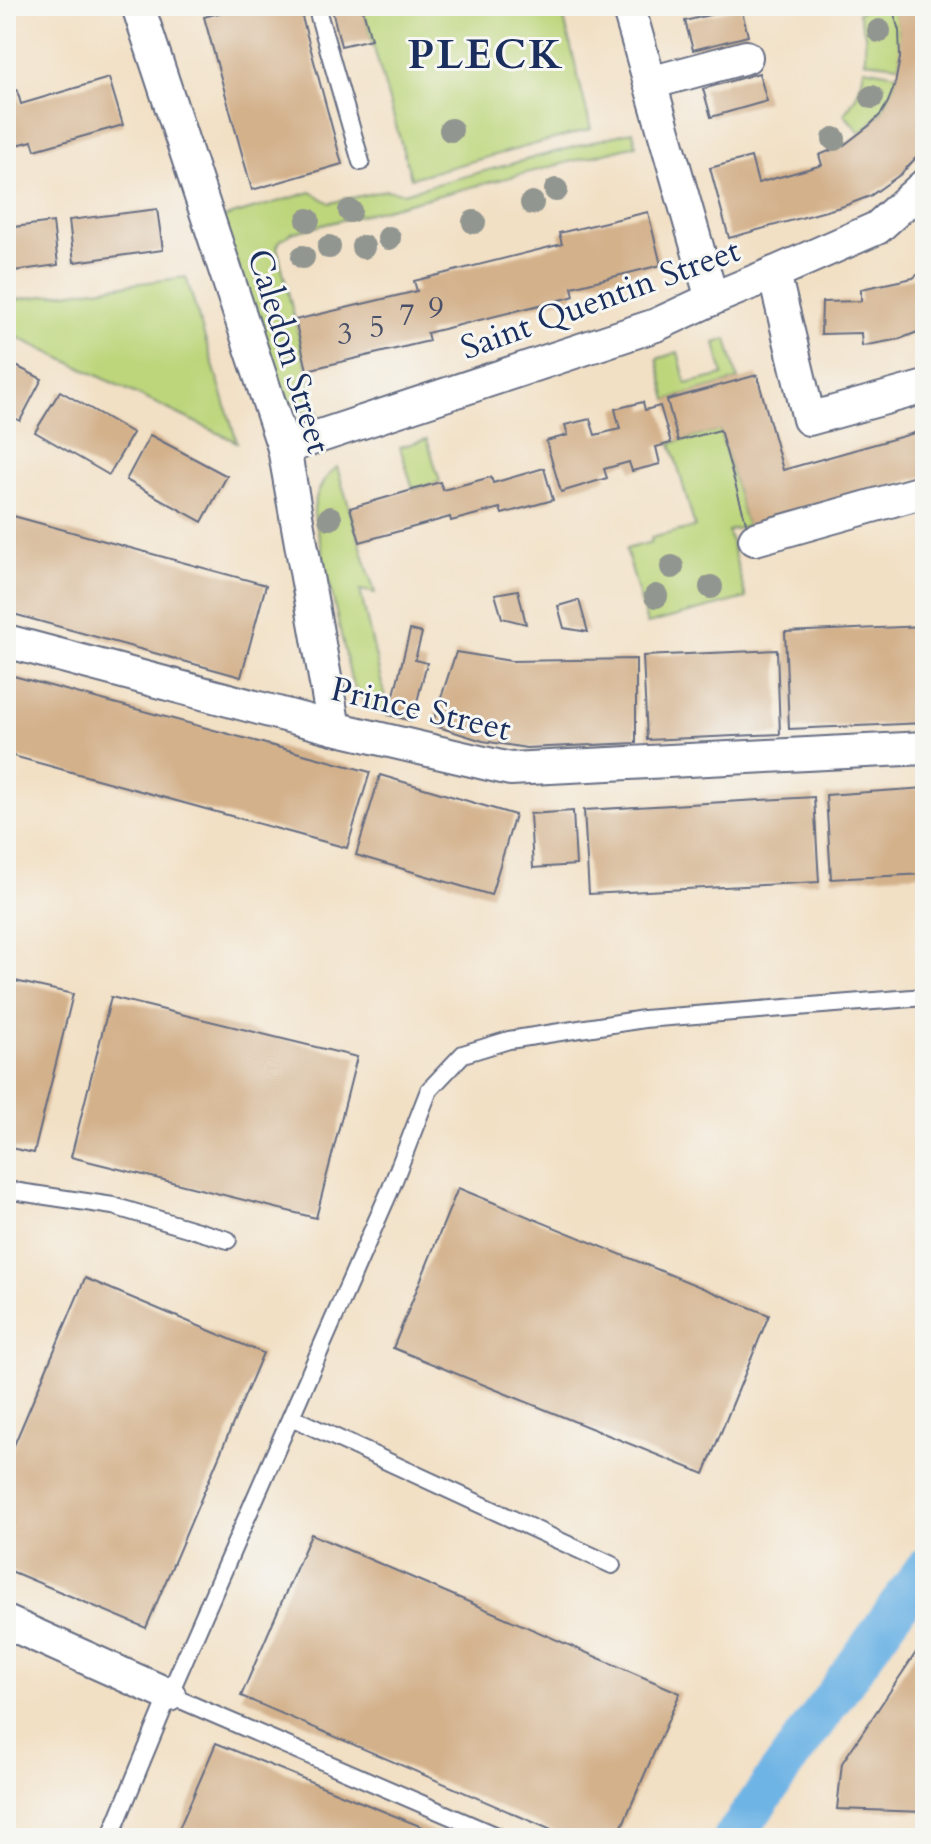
<svg xmlns="http://www.w3.org/2000/svg" width="931" height="1844" font-family="Cardo,serif">
<style>
.green{fill:#bdd67b;stroke:#6c826c;stroke-width:2}
.lines{fill:none;stroke-linecap:round;stroke-linejoin:round}
.canal{stroke:#6eb4e5;stroke-width:40}
.building{fill:#d3b18b}
.service-casing{stroke:#666d82;stroke-width:20}
.minor-casing{stroke:#666d82;stroke-width:36}
.service{stroke:#fff;stroke-width:16}
.minor{stroke:#fff;stroke-width:32}
.tree{fill:#929690}
.labels{text-anchor:middle;stroke-width:6;stroke-linejoin:round;paint-order:stroke}
.number-label{font-size:30px;fill:#495069}
.street-label{font-size:34px;fill:#1b2f5e;stroke:#f6f6f2}
.district-label{font-size:42px;font-weight:bold;letter-spacing:2px;fill:#1b2f5e;stroke:#f6f6f2}
</style>
<rect width="100%" height="100%" fill="#f6f6f2"/>
<filter id="ink" filterUnits="userSpaceOnUse"><feTurbulence type="fractalNoise" baseFrequency=".0125" numOctaves="2"/><feDisplacementMap in="SourceGraphic" scale="16" xChannelSelector="R" yChannelSelector="G"/><feConvolveMatrix kernelMatrix="1 2 1 2 8 2 1 2 1" color-interpolation-filters="sRGB"/></filter>
<filter id="wash" filterUnits="userSpaceOnUse"><feTurbulence type="fractalNoise" baseFrequency=".006" numOctaves="4" result="noise"/><feDisplacementMap in="SourceGraphic" scale="32" xChannelSelector="R" yChannelSelector="G"/><feGaussianBlur stdDeviation="1.8" result="paint"/><feColorMatrix in="noise" values="0 0 0 0 0 0 0 0 0 0 0 0 0 0 0 0 0 1.4 0 .05"/><feComposite in="paint" operator="in"/></filter>
<g filter="url(#wash)">
<rect width="100%" height="100%" fill="#f2e0c5"/>
<!-- green -->
<g class="green">
<polygon points="362,6 561,6 591,129 411,178"/>
<path d="M871,6H892C899,24 903,46 899,65L865,61V34L858,13Z"/>
<path d="M864,68L897,74C893,100 880,117 860,133L844,114C856,99 862,86 864,68Z"/>
<polygon points="633,131 636,145 291,233 280,241 277,247 319,418 308,416 281,396 222,218 311,192 330,203 386,190 403,193"/>
<polygon points="186,277 237,442 6,332 6,301"/>
<polygon points="727,339 738,380 667,400 657,359 678,352 686,384 723,375 715,343"/>
<polygon points="720,430 747,526 728,531 746,598 647,624 626,549 652,542 651,538 695,527 671,443"/>
<polygon points="427,439 440,482 413,489 400,447"/>
<path d="M337,467L375,593L360,590L389,715C366,707 360,701 351,679L314,514C313,497 323,478 337,467Z"/>
</g>
<g class="lines">
<!-- canal -->
<polyline class="canal" points="733,1838 925,1568"/>
</g>
<g id="blocks">
<!-- building -->
<g class="building">
<polygon points="244,6 299,6 342,164 252,190 204,17"/>
<polygon points="331,6 362,6 371,39 341,46"/>
<polygon points="892,6 925,6 925,148 901,174 870,196 844,206 729,238 710,168 751,157 758,183 822,165 819,155 844,145 870,125 881,114 888,102 895,84 900,58 899,31"/>
<polygon points="741,7 748,36 693,50 685,21"/>
<polygon points="759,73 767,101 711,117 703,89"/>
<polygon points="109,78 123,125 35,150 32,141 6,148 6,93 17,90 21,104"/>
<polygon points="157,209 163,250 74,262 69,220"/>
<polygon points="648,212 661,265 572,287 574,296 568,298 427,333 429,341 307,370 295,320 417,291 414,281 562,244 559,233"/>
<polygon points="53,222 58,265 6,272 6,228"/>
<polygon points="925,269 925,329 900,339 862,346 861,333 821,334 822,302 861,301 861,289 913,278"/>
<polygon points="6,361 42,379 20,421 6,414"/>
<polygon points="757,375 783,470 925,430 925,476 747,526 720,430 678,441 667,400"/>
<polygon points="60,391 133,433 109,475 35,432"/>
<polygon points="643,402 645,410 660,406 671,443 656,447 660,464 632,471 629,462 604,469 607,478 561,492 546,441 568,435 565,425 590,419 595,435 620,429 615,409"/>
<polygon points="150,435 227,476 202,522 126,480"/>
<polygon points="544,468 553,500 502,514 500,508 451,521 450,517 360,542 350,508 440,482 443,490 491,477 493,483"/>
<polygon points="6,514 266,585 241,677 6,612"/>
<polygon points="518,590 526,624 502,618 495,594"/>
<polygon points="579,600 588,632 564,628 558,606"/>
<polygon points="925,626 925,723 789,729 785,632"/>
<polygon points="410,630 422,633 415,660 427,663 412,721 389,715"/>
<polygon points="777,650 780,734 647,740 643,656"/>
<polygon points="456,652 511,661 636,659 636,743 526,748 483,741 432,725"/>
<polygon points="6,674 370,772 347,848 6,754"/>
<polygon points="380,775 515,815 491,895 356,855"/>
<polygon points="925,788 925,874 831,879 826,795"/>
<polygon points="814,797 819,882 589,894 584,810"/>
<polygon points="573,811 576,865 533,868 530,814"/>
<polygon points="6,979 73,994 34,1153 6,1147"/>
<polygon points="111,997 357,1057 316,1218 71,1157"/>
<polygon points="458,1188 769,1315 704,1474 393,1348"/>
<polygon points="85,1278 263,1353 146,1628 6,1569 6,1464"/>
<polygon points="311,1534 680,1693 617,1838 570,1838 241,1696"/>
<polygon points="925,1639 925,1812 837,1809 842,1763"/>
<polygon points="216,1743 449,1838 175,1838"/>
</g>
</g>
</g>
<g filter="url(#ink)">
<use href="#blocks" fill-opacity="0" stroke="#666d82" stroke-width="2"/>
<g class="lines">
<!-- service casing -->
<g class="service-casing">
<g id="service">
<polyline points="316,6 361,162"/>
<polyline points="6,1190 113,1206 228,1240"/>
<polyline points="291,1417 612,1565"/>
<polyline points="169,1695 501,1838"/>
<polyline points="110,1838 169,1695 391,1188 429,1090 463,1054 509,1040 644,1019 925,997"/>
</g>
</g>
<!-- minor casing -->
<g class="minor-casing">
<g id="minor">
<polyline points="138,6 284,448 334,728"/>
<polyline points="628,6 712,299"/>
<polyline points="650,83 746,57"/>
<polyline points="774,273 809,419 925,387"/>
<polyline points="284,448 656,325 712,299 772,274 877,228 925,185"/>
<polyline points="755,539 925,491"/>
<polyline points="6,641 334,728 510,769 925,748"/>
<polyline points="6,1622 169,1695"/>
</g>
</g>
<!-- service -->
<use href="#service" class="service"/>
<!-- minor -->
<use href="#minor" class="minor"/>
</g>
<!-- trees -->
<g class="tree">
<circle cx="879" cy="31" r="12"/>
<circle cx="872" cy="97" r="12"/>
<circle cx="451" cy="130" r="12"/>
<circle cx="834" cy="139" r="12"/>
<circle cx="556" cy="190" r="12"/>
<circle cx="532" cy="203" r="12"/>
<circle cx="350" cy="211" r="12"/>
<circle cx="308" cy="220" r="12"/>
<circle cx="474" cy="222" r="12"/>
<circle cx="389" cy="238" r="12"/>
<circle cx="329" cy="247" r="12"/>
<circle cx="363" cy="247" r="12"/>
<circle cx="303" cy="257" r="12"/>
<circle cx="330" cy="518" r="12"/>
<circle cx="672" cy="567" r="12"/>
<circle cx="711" cy="587" r="12"/>
<circle cx="656" cy="596" r="12"/>
</g>
</g>
<g class="labels">
<!-- number labels -->
<g class="number-label">
<text x="436" y="318">9</text>
<text x="407" y="325">7</text>
<text x="377" y="337">5</text>
<text x="345" y="344">3</text>
</g>
<!-- street labels -->
<g class="street-label">
<text transform="translate(600 298) rotate(-20)" y="12">Saint Quentin Street</text>
<text transform="translate(290 351) rotate(73)" y="12">Caledon Street</text>
<text transform="translate(421 708) rotate(13)" y="12">Prince Street</text>
</g>
<!-- district labels -->
<g class="district-label">
<text x="486" y="68">PLECK</text>
</g>
</g>
<!-- margin -->
<rect width="931" height="1844" fill="none" stroke="#f6f6f2" stroke-width="32"/>
</svg>
